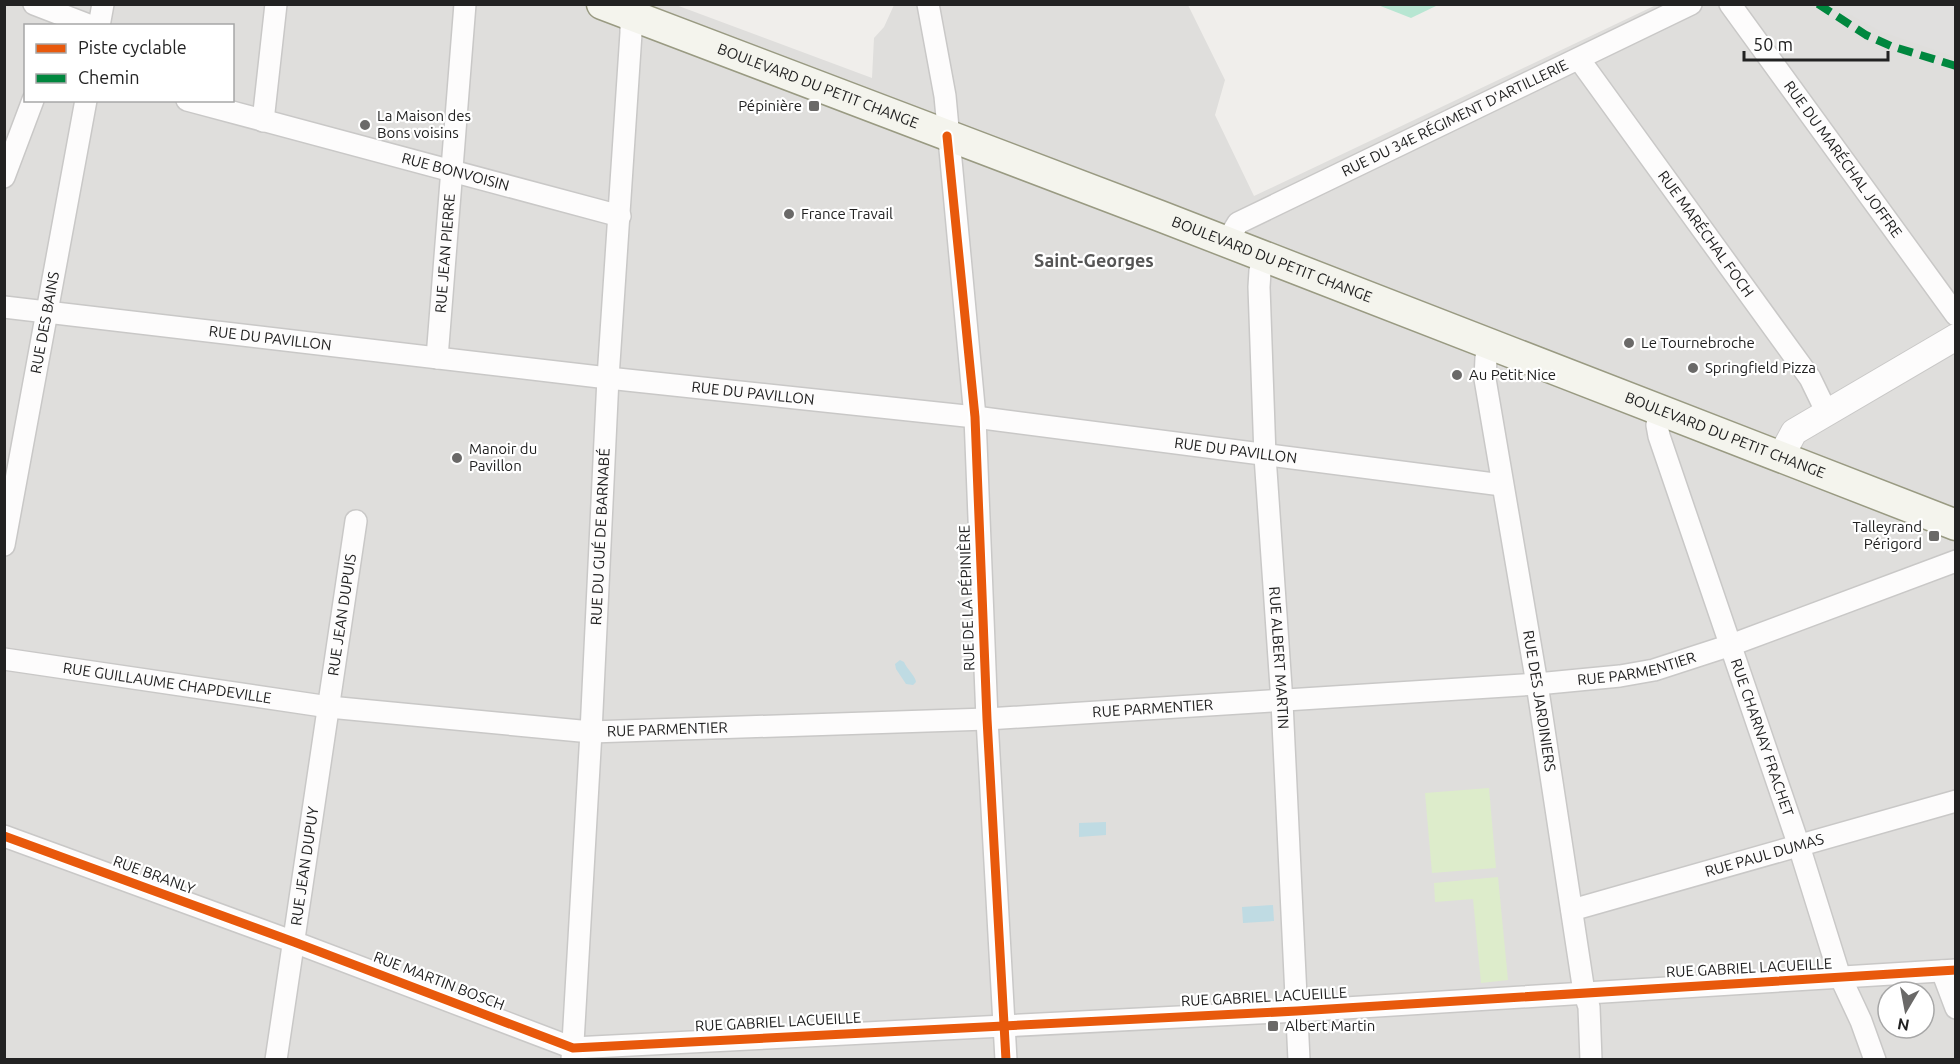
<svg xmlns="http://www.w3.org/2000/svg" width="1960" height="1064" font-family="Ubuntu,sans-serif">
<style>
.residential{fill:#dfdedc;fill-rule:evenodd}
.grass{fill:#ddeccb}
.pitch{fill:#b7e6d2}
.parking{fill:#e0dfde}
.water{fill:#bfdbe3}
.lines{fill:none;stroke-linecap:round;stroke-linejoin:round}
.minor-casing{stroke:#c9c8c7;stroke-width:24}
.tertiary-casing{stroke:#c9c8c7;stroke-width:28}
.secondary-casing{stroke:#999a82;stroke-width:33}
.minor{stroke:#fdfcfc;stroke-width:21}
.tertiary{stroke:#fdfcfc;stroke-width:26}
.secondary{stroke:#f4f4ed;stroke-width:30}
.quiet{stroke:#00873e;stroke-width:8;stroke-dasharray:15 8;stroke-linecap:butt}
.cycleway-casing{stroke:#fff;stroke-width:13}
.cycleway{stroke:#e8590c;stroke-width:9}
.poi-dot{fill:#6a6968;stroke:#fff;stroke-width:2}
.labels{text-anchor:middle;stroke-width:4.5;stroke-linejoin:round;paint-order:stroke}
.street-label{font-size:15px;fill:#222;stroke:#fff}
.poi-label{font-size:15px;fill:#222;stroke:#fff;text-anchor:start}
.quarter-label{font-size:18px;font-weight:bold;fill:#555;stroke:#fff}
</style>
<rect width="100%" height="100%" fill="#f0eeeb"/>
<!-- residential -->
<path class="residential" d="M5,5H676L872,78L874,38L884,27L894,5H1188L1225,80L1215,115L1254,196L1656,5H1955V1059L5,1060ZM26,26H232V100H26ZM1888,992H1924V1028H1888Z"/>
<!-- grass -->
<g class="grass">
<polygon points="1489,788 1496,868 1432,873 1425,793"/>
<polygon points="1498,877 1508,980 1481,983 1473,899 1435,902 1434,883"/>
</g>
<!-- pitch -->
<polygon class="pitch" points="1378,5 1438,5 1411,18"/>
<!-- parking -->
<polygon class="parking" points="1833,5 1955,5 1955,57 1880,31"/>
<!-- water -->
<g class="water">
<path d="M900,660L904,662C907,669 916,677 916,682L913,685L906,684L896,669L895,664Z"/>
<polygon points="1106,822 1106,835 1079,837 1079,823"/>
<polygon points="1273,905 1274,921 1243,923 1242,907"/>
</g>
<g class="lines">
<!-- minor casing -->
<g class="minor-casing">
<g id="minor">
<polyline points="34,4 91,26"/>
<polyline points="928,4 945,96 975,417 987,719 1006,1060"/>
<path id="s1" d="M1730,4L1956,315"/>
<polyline points="99,26 103,4"/>
<path id="s2" d="M1579,59L1810,378L1827,413"/>
<path id="s3" d="M187,100L620,216"/>
<polyline points="263,121 276,4"/>
<polyline points="4,177 33,100"/>
<path id="s4" d="M1227,241L1238,223L1691,4"/>
<path id="s5" d="M1264,257L1260,271L1259,287L1265,456L1282,702L1299,1060"/>
<path id="s6" d="M4,307L608,378L975,417L1502,485"/>
<path id="s7" d="M1490,343L1486,358L1485,379L1537,684L1584,992L1589,1007L1591,1060"/>
<path id="s8" d="M437,358L465,4"/>
<path id="s9" d="M1659,411L1657,425L1659,436L1799,846L1839,974L1861,1021L1875,1060"/>
<path id="s10" d="M4,545L86,100"/>
<path id="s11" d="M4,659L329,707L591,732L987,719L1537,684L1620,676L1654,670L1731,645L1956,561"/>
<polyline points="4,836 294,942 573,1048 1297,1011 1956,970"/>
<path id="s12" d="M1572,910L1956,801"/>
<polyline points="1942,971 1956,1008"/>
<path id="s13" d="M276,1060L356,521"/>
<path id="s14" d="M572,1060L591,732L608,378L631,33V4"/>
</g>
</g>
<!-- tertiary casing -->
<g class="tertiary-casing">
<polyline id="tertiary" points="1780,458 1794,432 1956,337"/>
</g>
<!-- secondary casing -->
<g class="secondary-casing">
<g id="secondary">
<path id="s15" d="M602,4L1160,216L1956,525"/>
</g>
</g>
<!-- minor -->
<use href="#minor" class="minor"/>
<!-- tertiary -->
<use href="#tertiary" class="tertiary"/>
<!-- secondary -->
<use href="#secondary" class="secondary"/>
<!-- quiet -->
<polyline class="quiet" points="1818,4 1866,35 1891,46 1956,66"/>
<!-- cycleway casing -->
<g class="cycleway-casing">
<g id="cycleway">
<polyline points="947,136 975,417 987,719 1006,1060"/>
<polyline points="4,836 294,942 573,1048 1297,1011 1956,970"/>
</g>
</g>
<!-- cycleway -->
<use href="#cycleway" class="cycleway"/>
</g>
<!-- markers -->
<g class="poi-dot">
<rect x="808" y="100" width="12" height="12" rx="3"/>
<circle cx="365" cy="125" r="6"/>
<circle cx="789" cy="214" r="6"/>
<circle cx="1629" cy="343" r="6"/>
<circle cx="1693" cy="368" r="6"/>
<circle cx="1457" cy="375" r="6"/>
<circle cx="457" cy="458" r="6"/>
<rect x="1928" y="530" width="12" height="12" rx="3"/>
<rect x="1267" y="1020" width="12" height="12" rx="3"/>
</g>
<g class="labels">
<!-- street labels -->
<g class="street-label">
<text dy="5" stroke="none"><textPath href="#s15" startOffset="231">BOULEVARD DU PETIT CHANGE</textPath></text>
<text dy="5" stroke="none"><textPath href="#s4" startOffset="262">RUE DU 34E RÉGIMENT D'ARTILLERIE</textPath></text>
<text dy="5" stroke="none"><textPath href="#s1" startOffset="192">RUE DU MARÉCHAL JOFFRE</textPath></text>
<text dy="5" stroke="none"><textPath href="#s3" startOffset="278">RUE BONVOISIN</textPath></text>
<text dy="5" stroke="none"><textPath href="#s2" startOffset="216">RUE MARÉCHAL FOCH</textPath></text>
<text dy="5" stroke="none"><textPath href="#s8" startOffset="105">RUE JEAN PIERRE</textPath></text>
<text dy="5" stroke="none"><textPath href="#s15" startOffset="717">BOULEVARD DU PETIT CHANGE</textPath></text>
<text dy="5" stroke="none"><textPath href="#s10" startOffset="226">RUE DES BAINS</textPath></text>
<text dy="5" stroke="none"><textPath href="#s6" startOffset="268">RUE DU PAVILLON</textPath></text>
<text dy="5" stroke="none"><textPath href="#s6" startOffset="754">RUE DU PAVILLON</textPath></text>
<text dy="5" stroke="none"><textPath href="#s15" startOffset="1203">BOULEVARD DU PETIT CHANGE</textPath></text>
<text dy="5" stroke="none"><textPath href="#s6" startOffset="1240">RUE DU PAVILLON</textPath></text>
<text dy="5" stroke="none"><textPath href="#s14" startOffset="524">RUE DU GUÉ DE BARNABÉ</textPath></text>
<text transform="translate(967 598) rotate(-92)" y="5">RUE DE LA PÉPINIÈRE</text>
<text dy="5" stroke="none"><textPath href="#s13" startOffset="450">RUE JEAN DUPUIS</textPath></text>
<text dy="5" stroke="none"><textPath href="#s5" startOffset="402">RUE ALBERT MARTIN</textPath></text>
<text dy="5" stroke="none"><textPath href="#s11" startOffset="1640">RUE PARMENTIER</textPath></text>
<text dy="5" stroke="none"><textPath href="#s11" startOffset="165">RUE GUILLAUME CHAPDEVILLE</textPath></text>
<text dy="5" stroke="none"><textPath href="#s7" startOffset="363">RUE DES JARDINIERS</textPath></text>
<text dy="5" stroke="none"><textPath href="#s11" startOffset="1154">RUE PARMENTIER</textPath></text>
<text dy="5" stroke="none"><textPath href="#s11" startOffset="668">RUE PARMENTIER</textPath></text>
<text dy="5" stroke="none"><textPath href="#s9" startOffset="344">RUE CHARNAY FRACHET</textPath></text>
<text dy="5" stroke="none"><textPath href="#s12" startOffset="200">RUE PAUL DUMAS</textPath></text>
<text dy="5" stroke="none"><textPath href="#s13" startOffset="196">RUE JEAN DUPUY</textPath></text>
<text transform="translate(154 875) rotate(20)" y="5">RUE BRANLY</text>
<text transform="translate(1749 968) rotate(-3)" y="5">RUE GABRIEL LACUEILLE</text>
<text transform="translate(439 981) rotate(21)" y="5">RUE MARTIN BOSCH</text>
<text transform="translate(1264 997) rotate(-3)" y="5">RUE GABRIEL LACUEILLE</text>
<text transform="translate(778 1022) rotate(-3)" y="5">RUE GABRIEL LACUEILLE</text>
</g>
<!-- poi labels -->
<g class="poi-label">
<text x="802" y="111" text-anchor="end">Pépinière</text>
<text x="377" y="121">La Maison des<tspan x="377" dy="17">Bons voisins</tspan></text>
<text x="801" y="219">France Travail</text>
<text x="1641" y="348">Le Tournebroche</text>
<text x="1705" y="373">Springfield Pizza</text>
<text x="1469" y="380">Au Petit Nice</text>
<text x="469" y="454">Manoir du<tspan x="469" dy="17">Pavillon</tspan></text>
<text x="1922" y="532" text-anchor="end">Talleyrand<tspan x="1922" dy="17">Périgord</tspan></text>
<text x="1285" y="1031">Albert Martin</text>
</g>
<!-- quarter labels -->
<g class="quarter-label">
<text x="1094" y="267">Saint-Georges</text>
</g>
</g>
<!-- border -->
<rect width="1960" height="1064" fill="none" stroke="#222222" stroke-width="12"/>
<!-- legend -->
<rect x="24" y="24" width="210" height="78" fill="#ffffff" stroke="#a7a7a7" stroke-width="1.5"/>
<rect x="36" y="44" width="30" height="9" fill="#e8590c" stroke="#a7a7a7" stroke-width="1.5"/>
<text x="78" y="54" font-size="18" fill="#222222">Piste cyclable</text>
<rect x="36" y="74" width="30" height="9" fill="#00873e" stroke="#a7a7a7" stroke-width="1.5"/>
<text x="78" y="84" font-size="18" fill="#222222">Chemin</text>
<!-- north arrow -->
<g transform="translate(1906 1010) rotate(190)"><circle r="28" fill="#ffffff" stroke="#a7a7a7" stroke-width="1.5"/>
<path d="M0-4.5L10 22L0 15L-10 22Z" fill="#6a6968"/>
<text y="-9" font-size="16" font-weight="bold" text-anchor="middle" fill="#222222">N</text>
</g>
<!-- scale -->
<path d="M1744 51v9h144v-9" fill="none" stroke="#222222" stroke-width="3"/>
<text x="1753" y="51" font-size="18" fill="#222222" stroke="#ffffff" stroke-width="4.5" paint-order="stroke">50 m</text>
</svg>
